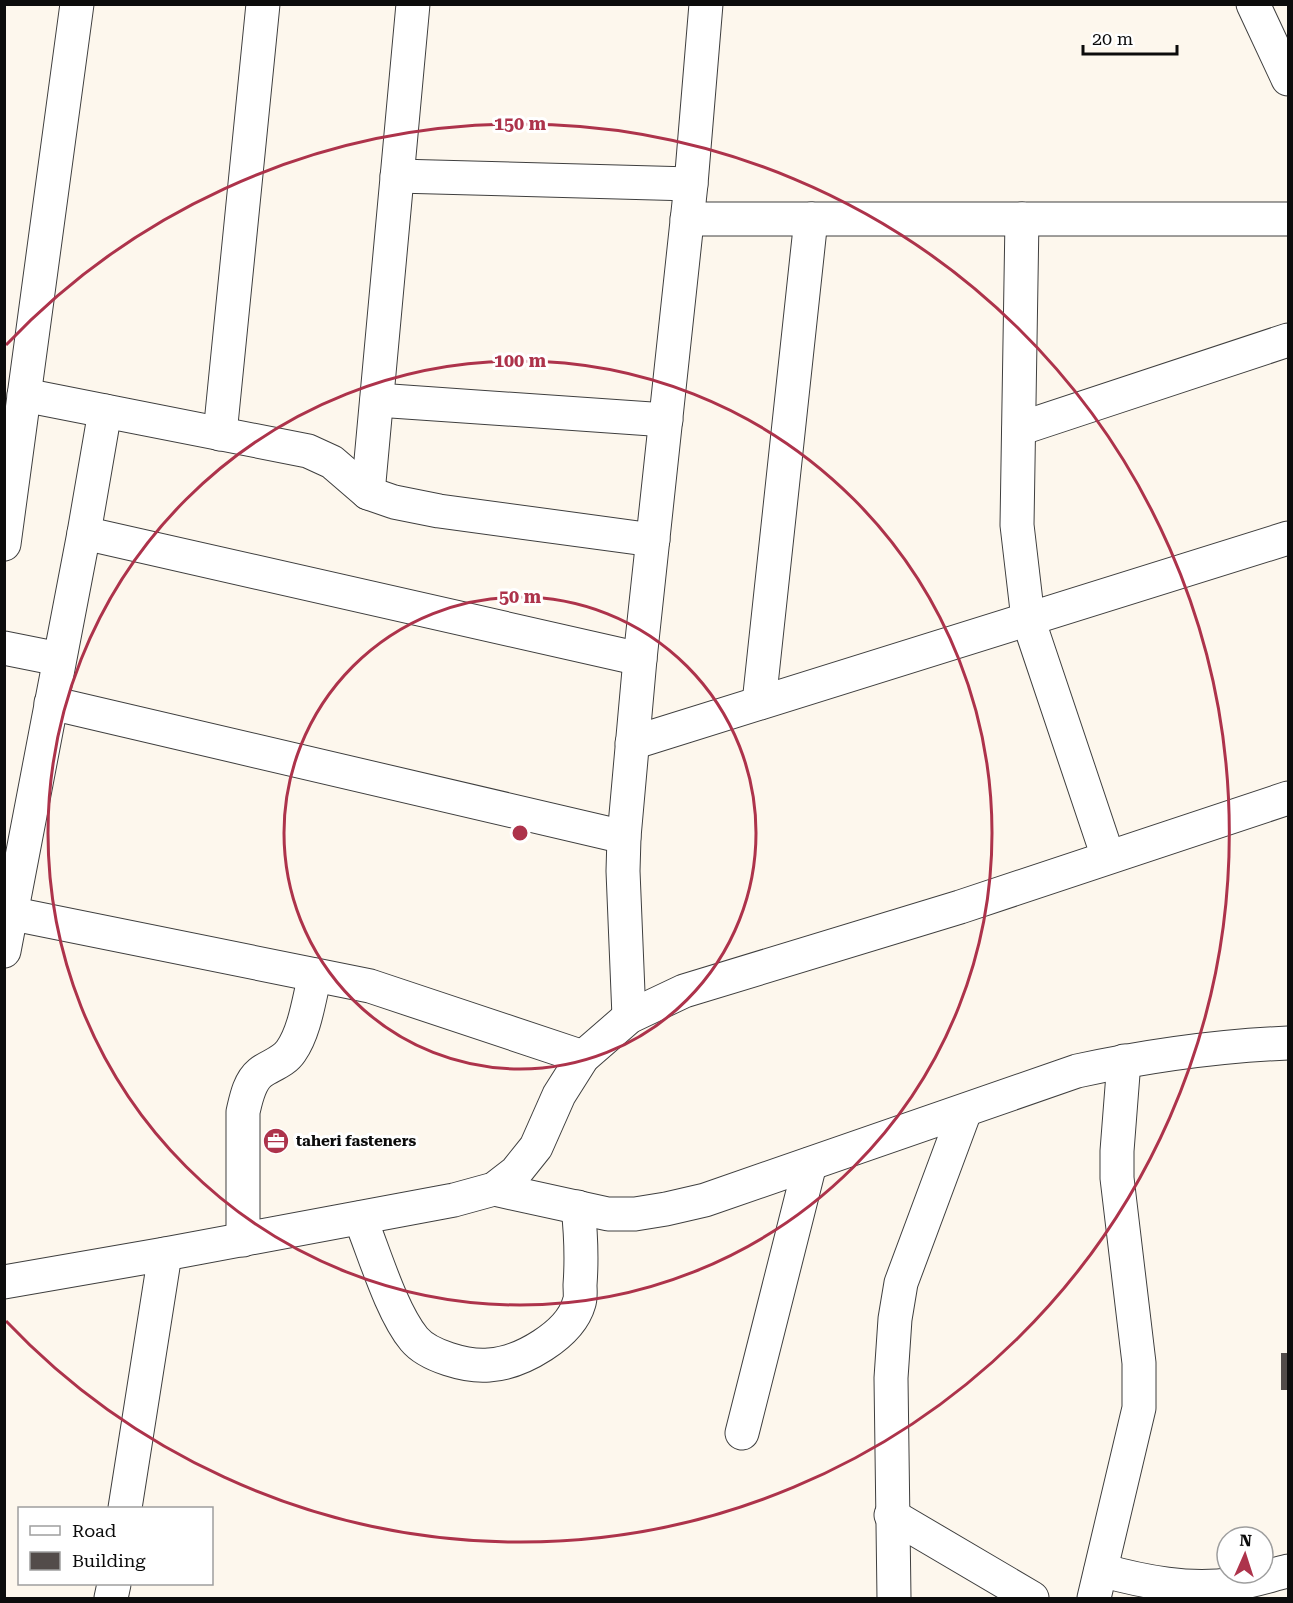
<svg xmlns="http://www.w3.org/2000/svg" width="1293" height="1603" font-family="'Roboto Serif',serif">
<style>
.building{fill:#534c4a}
.lines{fill:none;stroke-linecap:round;stroke-linejoin:round}
.minor-casing{stroke:#3f3f3f;stroke-width:35}
.minor{stroke:#fff;stroke-width:33}
.ring{fill:none;stroke:#ad334b;stroke-width:3}
.labels{text-anchor:middle;stroke-width:6;stroke-linejoin:round;paint-order:stroke}
.poi-label{font-size:15px;font-weight:bold;fill:#0c0c0c;stroke:#fff;text-anchor:start}
.centre{fill:#ad334b;stroke:#fff;stroke-width:3}
.ring-label{font-size:18px;text-anchor:middle;font-weight:bold;fill:#ad334b;stroke:#fff;stroke-width:6;stroke-linejoin:round;paint-order:stroke}
</style>
<rect width="100%" height="100%" fill="#fdf7ed"/>
<!-- building -->
<rect class="building" x="1281" y="1353" width="7" height="37"/>
<g class="lines">
<!-- minor casing -->
<g class="minor-casing">
<g id="minor">
<polyline points="1253,4 1288,79"/>
<polyline points="397,176 691,184"/>
<polyline points="687,219 1288,219"/>
<polyline points="1022,219 1017,525 1028,619 1108,857"/>
<polyline points="24,395 308,451 332,462 368,493 394,502 439,511 653,540"/>
<polyline points="377,400 666,420"/>
<polyline points="1019,429 1288,340"/>
<polyline points="220,434 263,4"/>
<polyline points="368,493 413,4"/>
<polyline points="84,533 640,659"/>
<polyline points="4,544 77,4"/>
<polyline points="4,648 59,659"/>
<polyline points="51,703 624,837"/>
<polyline points="759,703 811,219"/>
<polyline points="632,743 1288,538"/>
<polyline points="4,912 370,986 583,1057"/>
<polyline points="4,951 84,533 105,411"/>
<polyline points="629,1017 623,871 624,837 640,659 691,184 706,4"/>
<path d="M494,1189L608,1214H635L666,1209L705,1200L1077,1071C1147,1056 1217,1046 1288,1043"/>
<path d="M360,1218C374,1252 391,1311 414,1339C428,1356 467,1367 489,1365C521,1363 570,1335 579,1303C581,1298 580,1290 580,1285C582,1258 581,1234 578,1207"/>
<path d="M243,1240V1112C246,1099 249,1082 260,1073C270,1065 283,1063 291,1051C305,1031 309,999 315,975"/>
<polyline points="4,1282 165,1254 454,1200 494,1189 516,1172 536,1147 559,1095 583,1057 629,1017 684,991 960,907 1288,798"/>
<polyline points="742,1433 810,1164"/>
<polyline points="125,1508 165,1254"/>
<polyline points="891,1515 1032,1598"/>
<path d="M1101,1570C1144,1582 1190,1591 1234,1584C1252,1581 1271,1575 1288,1571"/>
<polyline points="111,1598 114,1584"/>
<polyline points="894,1598 891,1378 895,1319 901,1283 965,1111"/>
<polyline points="1094,1598 1139,1408 1139,1363 1117,1178 1117,1151 1124,1061"/>
</g>
</g>
<!-- minor -->
<use href="#minor" class="minor"/>
</g>
<!-- distance rings -->
<g class="ring">
<circle cx="520" cy="833" r="236"/>
<circle cx="520" cy="833" r="472"/>
<path d="M6 345A709 709 0 1 1 6 1321"/>
</g>
<!-- icons -->
<defs>
<g id="office-disc" transform="scale(1.35)"><circle r="9.5" fill="#ad334b" stroke="#fff"/><path d="M-6-3h4V-5.5h4V-3h4V5H-6ZM-1-4.5V-3h2v-1.5ZM-6 0V1H6V0Z" fill="#fff"/></g>
</defs>
<g fill-rule="evenodd">
<use href="#office-disc" x="276" y="1141"/>
</g>
<g class="labels">
<!-- poi labels -->
<g class="poi-label">
<text x="296" y="1146">taheri fasteners</text>
</g>
</g>
<circle cx="520" cy="833" r="9" class="centre"/>
<g class="ring-label">
<text x="520" y="130">150 m</text>
<text x="520" y="367">100 m</text>
<text x="520" y="603">50 m</text>
</g>
<!-- border -->
<rect width="1293" height="1603" fill="none" stroke="#0c0c0c" stroke-width="12"/>
<!-- legend -->
<rect x="18" y="1507" width="195" height="78" fill="#ffffff" stroke="#9e9e9e" stroke-width="1.5"/>
<rect x="30" y="1526" width="30" height="9" fill="#ffffff" stroke="#9e9e9e" stroke-width="1.5"/>
<text x="72" y="1537" font-size="18" fill="#0c0c0c">Road</text>
<rect x="30" y="1552" width="30" height="18" fill="#534c4a" stroke="#9e9e9e" stroke-width="1.5"/>
<text x="72" y="1567" font-size="18" fill="#0c0c0c">Building</text>
<!-- north arrow -->
<g transform="translate(1245 1555) rotate(3)"><circle r="28" fill="#ffffff" stroke="#9e9e9e" stroke-width="1.5"/>
<path d="M0-4.5L10 22L0 15L-10 22Z" fill="#ad334b"/>
<text y="-9" font-size="16" font-weight="bold" text-anchor="middle" fill="#0c0c0c">N</text>
</g>
<!-- scale -->
<path d="M1083 45v9h94v-9" fill="none" stroke="#0c0c0c" stroke-width="3"/>
<text x="1092" y="45" font-size="18" fill="#0c0c0c" stroke="#ffffff" stroke-width="4.5" paint-order="stroke">20 m</text>
</svg>
